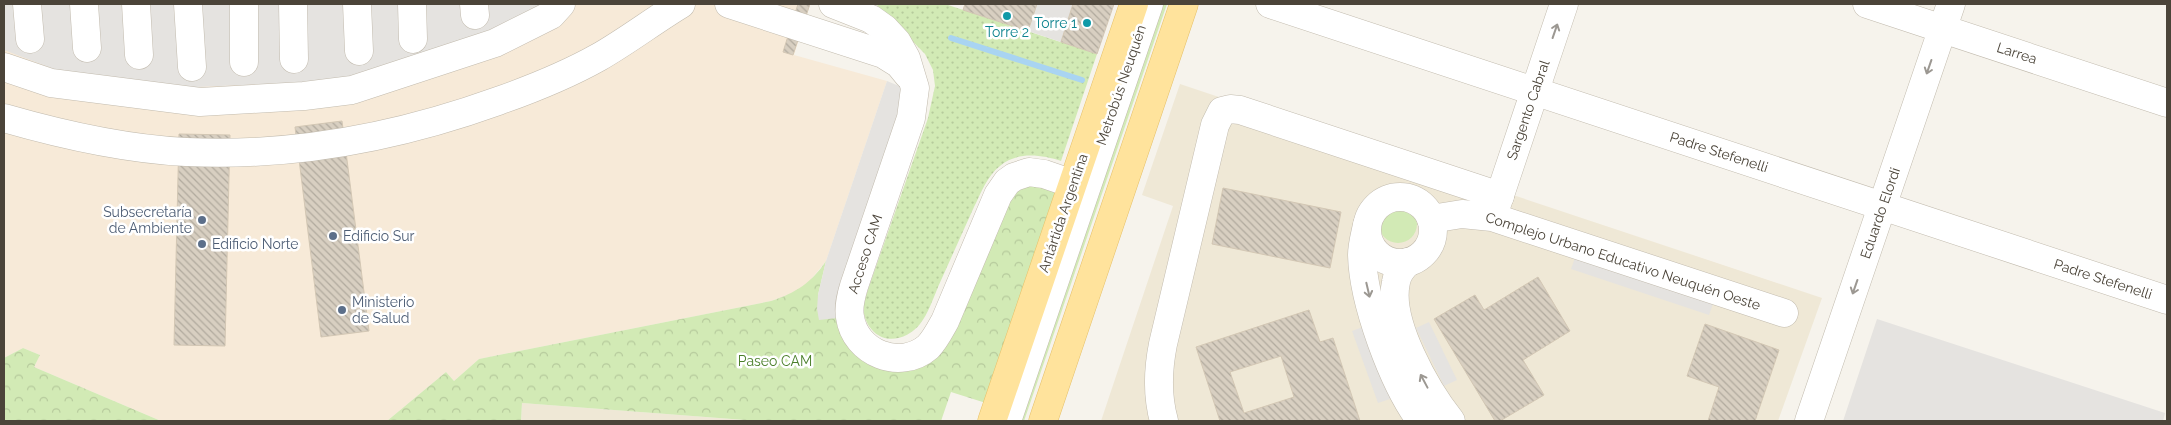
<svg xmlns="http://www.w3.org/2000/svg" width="2171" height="425" font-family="Raleway,sans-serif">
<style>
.commercial{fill:#f7ead8}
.education{fill:#efe8d6}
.grass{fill:url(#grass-dots)}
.forest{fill:url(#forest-crowns)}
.garden{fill:#d2eab5}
.parking{fill:#e5e3e0}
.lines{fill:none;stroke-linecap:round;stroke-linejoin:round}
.stream{stroke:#a9d4f2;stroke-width:6}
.building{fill:url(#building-back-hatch);stroke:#d3c7b4;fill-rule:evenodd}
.minor-casing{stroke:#c2bbae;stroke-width:29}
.major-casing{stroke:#e6c16a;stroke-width:29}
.minor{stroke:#fff;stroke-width:28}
.major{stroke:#ffe39c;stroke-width:28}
.oneway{stroke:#9c9892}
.culture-dot{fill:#0f9aa8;stroke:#fff;stroke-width:2}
.service-dot{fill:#5c6f8a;stroke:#fff;stroke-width:2}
.labels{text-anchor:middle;stroke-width:5;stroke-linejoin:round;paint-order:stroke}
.culture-label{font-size:14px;fill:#0d838f;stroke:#fff;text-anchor:end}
.street-label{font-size:14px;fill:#4b4439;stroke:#fff}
.service-label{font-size:14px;fill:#4e5e75;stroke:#fff;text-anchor:start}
.park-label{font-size:14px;fill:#4a7f2a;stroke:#fff}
</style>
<defs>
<pattern id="grass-dots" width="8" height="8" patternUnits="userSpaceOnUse" patternTransform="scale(1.25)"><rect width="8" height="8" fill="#d2eab5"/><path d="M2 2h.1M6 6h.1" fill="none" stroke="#b6ca9c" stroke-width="1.8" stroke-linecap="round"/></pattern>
<pattern id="forest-crowns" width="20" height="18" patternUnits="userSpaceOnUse" patternTransform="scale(1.25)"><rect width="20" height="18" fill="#d2eab5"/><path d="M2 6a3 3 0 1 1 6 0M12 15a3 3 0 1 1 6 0" fill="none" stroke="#b6ca9c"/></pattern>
<pattern id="building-back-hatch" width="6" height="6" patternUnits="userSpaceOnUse" patternTransform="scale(1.25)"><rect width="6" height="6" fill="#d8cfc1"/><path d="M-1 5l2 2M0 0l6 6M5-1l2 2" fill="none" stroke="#b1aa9e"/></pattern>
</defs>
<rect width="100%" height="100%" fill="#f6f3ec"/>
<!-- commercial -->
<polygon class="commercial" points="4,4 810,4 794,55 887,81 826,261 808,283 796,292 771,301 479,359 454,381 446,372 387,421 161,421 34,367 40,355 23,348 4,358"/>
<!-- education -->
<g class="education">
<polygon points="1180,84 1822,298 1778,421 1101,421 1173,206 1142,195"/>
<polygon points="522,403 758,421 521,421"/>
</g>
<!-- grass -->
<path class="grass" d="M876,4H945L1097,54L1061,161C1042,155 1017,151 1000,166C987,176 981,193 974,207C962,234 950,260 938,287C933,299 928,314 920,324C909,338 888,345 874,332C865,323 862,312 864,301L928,118L935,86L933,70L925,54Z"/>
<!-- forest -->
<g class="forest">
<path d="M1030,182L1058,192L989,404L951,392L941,421H758L522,403L521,421H387L446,372L454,381L479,359L771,301C796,293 812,282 826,261L818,295L837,318L908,364L1006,197Z"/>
<polygon points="23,348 40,355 34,367 161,421 4,421 4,358"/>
</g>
<!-- garden -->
<g class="garden">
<polygon points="1154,4 1167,4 1024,421 1012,421"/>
<circle cx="1398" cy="224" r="19"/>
</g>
<!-- parking -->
<g class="parking">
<polygon points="4,4 546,4 433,57 337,81 173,88 59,71 4,50"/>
<polygon points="1037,4 1073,4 1061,42 1028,31"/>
<polygon points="887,81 899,86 904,96 837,318 819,320 817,309 818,295 826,261"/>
<polygon points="1576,255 1714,301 1709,315 1571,269"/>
<polygon points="1877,319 2165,413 2163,421 1843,421"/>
<polygon points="1429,322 1457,380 1444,386 1416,328"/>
<polygon points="1368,325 1393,398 1378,403 1352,331"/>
</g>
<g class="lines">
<!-- stream -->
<polyline class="stream" points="951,38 1082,80"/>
</g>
<!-- building -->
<g class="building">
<polygon points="798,4 810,4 793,55 783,52"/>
<polygon points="965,4 1037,4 1028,31 963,10"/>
<polygon points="1073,4 1114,4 1097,54 1061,42"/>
<polygon points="342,121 369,331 321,337 295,127"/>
<polygon points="179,134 230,135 225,346 174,345"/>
<polygon points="1223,188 1341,212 1330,268 1212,244"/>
<polygon points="1538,277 1570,331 1523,360 1544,395 1500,421 1495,421 1434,319 1475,295 1484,310"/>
<path d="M1309,310L1320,342L1333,338L1360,421H1220L1196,347ZM1281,356L1294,397L1244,413L1230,372Z"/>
<polygon points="1705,324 1779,350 1755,421 1708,421 1719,387 1687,376"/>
</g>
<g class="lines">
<!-- minor casing -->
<g class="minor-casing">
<g id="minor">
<polyline points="27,4 30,39"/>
<polyline points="84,4 87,48"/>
<polyline points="136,4 139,55"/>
<polyline points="188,4 192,67"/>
<polyline points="293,4 294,59"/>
<polyline points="357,4 359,51"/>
<polyline points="412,4 413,39"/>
<polyline points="474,4 475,15"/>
<polyline points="729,4 883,54 899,64 908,75"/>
<path d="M833,4L871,19L885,29L897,42L906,58L915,88L911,118L854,286C851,296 848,307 850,317C855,353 900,371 928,347C935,340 940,330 945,321L998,195L1007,182L1014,177L1029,172L1044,174L1073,184"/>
<polyline points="1270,4 2167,300"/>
<polyline points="1867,4 2167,103"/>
<polyline points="244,62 244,4"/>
<polyline points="4,67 51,83 200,102 304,96 352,90 495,43 551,15 561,4"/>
<path d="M4,118C63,135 125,149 186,152C292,157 398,137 498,101C532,89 567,75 599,57C627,41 653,21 681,4"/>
<circle cx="1400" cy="230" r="33"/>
<polyline points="1494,213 1564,4"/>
<polyline points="1431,219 1462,214 1492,217 1784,313"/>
<path d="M1367,225C1365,235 1362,245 1362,255C1363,302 1393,384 1421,421"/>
<path d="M1408,262C1402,268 1397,274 1396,282C1387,322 1427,391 1451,421"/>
<polyline points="1007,421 1149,4"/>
<path d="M1164,421C1157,396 1158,369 1163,344L1215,125L1222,111L1230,109L1240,110L1500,196"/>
<polyline points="1809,421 1951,4"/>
</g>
</g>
<!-- major casing -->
<g class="major-casing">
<g id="major">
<polyline points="992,421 1134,4"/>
<polyline points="1043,421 1184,4"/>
</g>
</g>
<!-- minor -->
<use href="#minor" class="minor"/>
<!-- major -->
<use href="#major" class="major"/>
</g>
<!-- one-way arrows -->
<defs><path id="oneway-shaft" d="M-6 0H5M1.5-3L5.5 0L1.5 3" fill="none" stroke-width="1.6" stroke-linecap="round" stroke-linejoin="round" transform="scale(1.25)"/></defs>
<g class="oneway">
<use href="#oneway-shaft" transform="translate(1555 31) rotate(-71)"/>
<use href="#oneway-shaft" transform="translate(1929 67) rotate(109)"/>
<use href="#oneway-shaft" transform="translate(1855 287) rotate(109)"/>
<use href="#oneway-shaft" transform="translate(1368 290) rotate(77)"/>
<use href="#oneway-shaft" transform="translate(1424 381) rotate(-118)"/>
</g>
<!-- markers -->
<g class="culture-dot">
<circle cx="1007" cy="16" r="5"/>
<circle cx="1087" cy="23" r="5"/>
</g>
<g class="service-dot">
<circle cx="202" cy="220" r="5"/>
<circle cx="333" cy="236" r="5"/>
<circle cx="202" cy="244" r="5"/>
<circle cx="342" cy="310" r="5"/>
</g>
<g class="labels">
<!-- culture labels -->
<g class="culture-label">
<text x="1077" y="28">Torre 1</text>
<text x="1007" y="37" text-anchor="middle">Torre 2</text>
</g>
<!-- street labels -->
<g class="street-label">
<text transform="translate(2017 53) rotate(18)" y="5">Larrea</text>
<text transform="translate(1121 85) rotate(-71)" y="5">Metrobús Neuquén</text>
<text transform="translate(1528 110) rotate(-71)" y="5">Sargento Cabral</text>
<text transform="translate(1719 152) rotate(18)" y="5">Padre Stefenelli</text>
<text transform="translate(1063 213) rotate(-71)" y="5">Antártida Argentina</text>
<text transform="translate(1880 213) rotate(-71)" y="5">Eduardo Elordi</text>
<text transform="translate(865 254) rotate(-72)" y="5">Acceso CAM</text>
<text transform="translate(1623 261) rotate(18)" y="5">Complejo Urbano Educativo Neuquén Oeste</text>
<text transform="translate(2103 279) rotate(18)" y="5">Padre Stefenelli</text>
</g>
<!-- service labels -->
<g class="service-label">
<text x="192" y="217" text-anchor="end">Subsecretaría<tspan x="192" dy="16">de Ambiente</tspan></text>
<text x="343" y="241">Edificio Sur</text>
<text x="212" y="249">Edificio Norte</text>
<text x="352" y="307">Ministerio<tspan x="352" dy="16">de Salud</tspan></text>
</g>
<!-- park labels -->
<g class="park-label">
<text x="775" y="366">Paseo CAM</text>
</g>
</g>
<!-- border -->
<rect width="2171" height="425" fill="none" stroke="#4b4439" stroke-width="10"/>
</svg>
